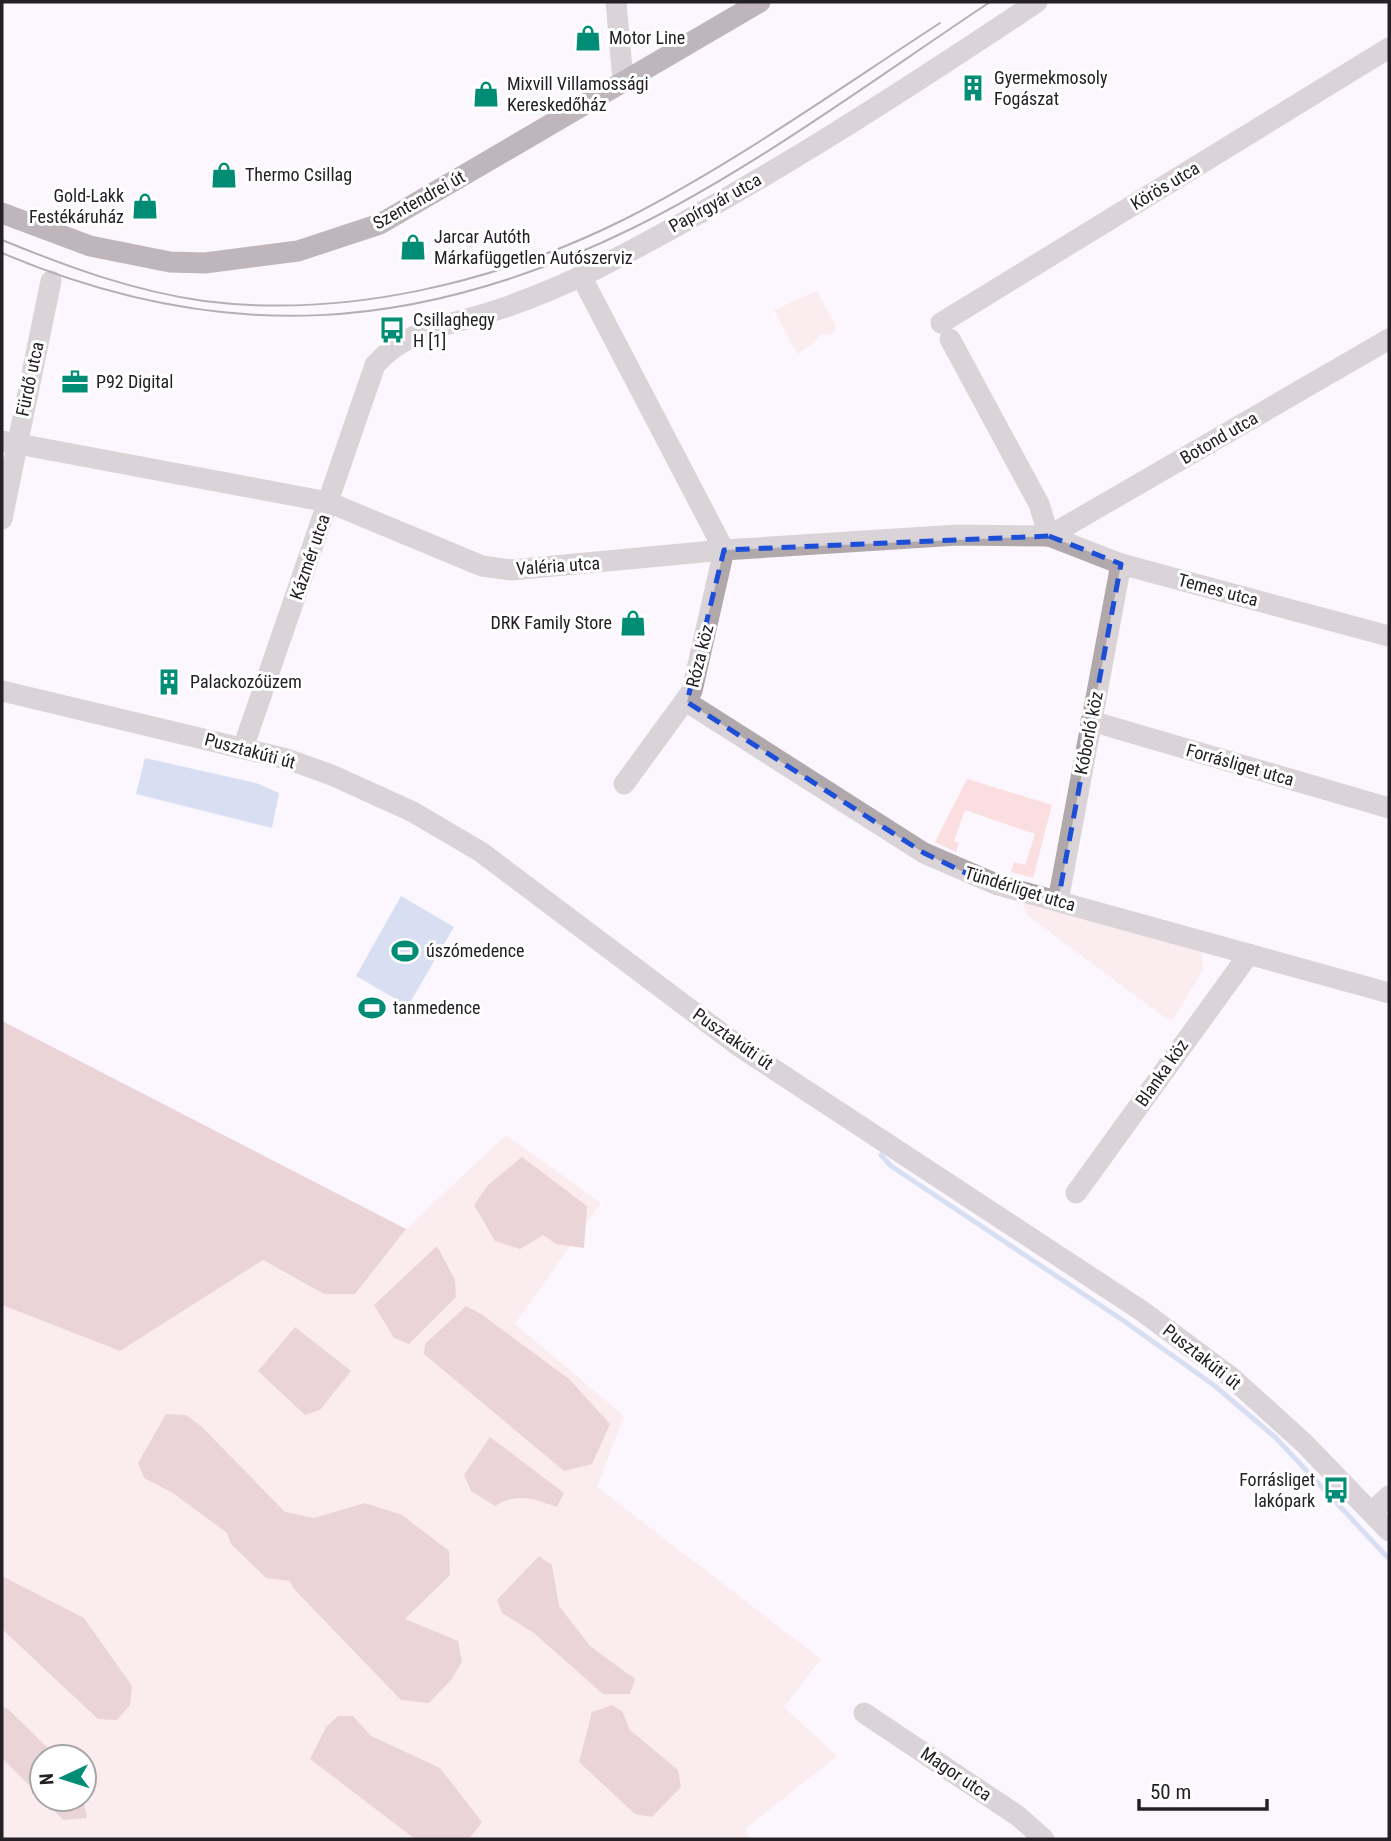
<svg xmlns="http://www.w3.org/2000/svg" width="1391" height="1841" font-family="'Roboto Condensed',sans-serif">
<style>
.green{fill:#fbdedf;fill-rule:evenodd}
.forest{fill:#d6a8aa}
.water{fill:#aec2e5}
.lines{fill:none;stroke-linecap:round;stroke-linejoin:round}
.stream{stroke:#aec2e5;stroke-width:5}
.minor{stroke:#b1a8ac;stroke-width:21}
.major{stroke:#75666d;stroke-width:21}
.tram{stroke:#5c585e;stroke-width:2}
.marked{fill:none;stroke:#1d4ed8;stroke-width:5;stroke-dasharray:14 9;stroke-linejoin:round}
.labels{text-anchor:middle;stroke-width:6;stroke-linejoin:round;paint-order:stroke}
.poi-label{font-size:18px;fill:#242026;stroke:#fff;text-anchor:start}
.street-label{font-size:18px;fill:#242026;stroke:#fff}
</style>
<rect width="100%" height="100%" fill="#fcf7fe"/>
<!-- green -->
<g class="green">
<polygon points="817,291 835,324 835,331 829,335 820,334 815,342 797,354 774,310"/>
<polygon points="967,779 1052,805 1033,878 1011,872 1014,862 1025,865 1035,834 965,810 954,841 959,843 956,852 935,842"/>
<polygon points="1022,900 1195,949 1202,953 1203,970 1173,1019 1168,1020 1026,914"/>
<path d="M506,1135L601,1203L515,1324L624,1416L597,1487L821,1659L784,1707L837,1756L745,1829L750,1839H2V1305L120,1351L263,1260L324,1294H355L406,1229ZM42,1757H84V1799H42Z"/>
</g>
<!-- forest -->
<g class="forest">
<polygon points="2,1021 406,1229 355,1294 324,1294 263,1260 120,1351 2,1305"/>
<polygon points="522,1157 587,1206 584,1248 556,1244 543,1235 520,1249 495,1241 474,1205 488,1185"/>
<polygon points="437,1246 455,1280 456,1297 409,1344 394,1338 374,1305"/>
<polygon points="466,1306 481,1314 569,1379 610,1424 592,1464 564,1471 424,1354 425,1344"/>
<polygon points="295,1327 351,1371 320,1410 305,1415 258,1371"/>
<polygon points="166,1414 186,1415 202,1427 285,1512 314,1518 365,1503 402,1515 449,1551 450,1575 405,1619 458,1641 462,1662 451,1680 429,1703 401,1700 293,1588 290,1581 266,1578 231,1544 227,1533 173,1493 144,1478 138,1463"/>
<path d="M490,1437L564,1493L557,1507C534,1499 517,1492 495,1506L471,1491L464,1475Z"/>
<polygon points="539,1556 552,1565 559,1606 591,1647 635,1679 630,1694 603,1694 534,1633 502,1613 497,1600"/>
<polygon points="2,1576 84,1618 132,1686 130,1705 117,1720 98,1719 2,1629"/>
<polygon points="612,1705 622,1711 630,1730 678,1770 681,1787 652,1817 635,1814 579,1762 592,1712"/>
<polygon points="2,1707 8,1709 57,1757 42,1757 42,1798 2,1758"/>
<polygon points="338,1716 353,1716 371,1736 440,1768 482,1822 469,1839 415,1839 310,1759 326,1727"/>
<polygon points="43,1799 83,1799 87,1818 63,1820"/>
</g>
<!-- water -->
<g class="water">
<polygon points="145,758 256,783 279,793 272,828 136,794"/>
<polygon points="401,896 454,927 408,1006 356,976"/>
</g>
<g class="lines">
<!-- stream -->
<polyline class="stream" points="881,1155 891,1166 1124,1321 1215,1386 1276,1438 1389,1559"/>
<!-- minor -->
<g class="minor">
<polyline points="616,2 623,80"/>
<polyline points="581,276 724,550"/>
<polyline points="941,323 1389,48"/>
<polyline points="950,339 1039,504 1049,536"/>
<polyline points="2,441 328,502 482,566 511,570 724,550 958,535 1049,536 1121,564 1389,636"/>
<polyline points="2,519 51,281"/>
<polyline points="1049,536 1389,339"/>
<polyline points="2,691 287,759 334,776 413,812 481,852 740,1047 1142,1311 1231,1377 1304,1443 1389,1531"/>
<polyline points="687,702 924,853 998,885 1389,993"/>
<polyline points="1091,721 1389,808"/>
<path d="M243,748L375,365C409,326 456,325 503,308C535,297 566,284 596,269C749,191 895,97 1037,2"/>
<polyline points="624,784 692,691 724,550"/>
<polyline points="1058,901 1121,564"/>
<polyline points="1076,1193 1249,954"/>
<polyline points="1372,1512 1389,1496"/>
<polyline points="864,1713 1018,1816 1044,1839"/>
</g>
<!-- major -->
<polyline class="major" points="2,213 90,246 170,262 205,263 298,251 380,224 760,2"/>
<!-- tram -->
<g class="tram">
<path d="M2,240C68,267 133,291 204,301C345,319 499,282 625,219C735,163 837,90 940,23"/>
<path d="M2,253C223,347 419,333 633,228C755,168 877,77 990,2"/>
</g>
</g>
<!-- marked area -->
<path d="M0 0H1391V1841H0ZM1049,536L1121,564L1058,901L974,877L924,853L687,702L724,550Z" fill="#fcf7fe" fill-opacity=".55" fill-rule="evenodd"/>
<path class="marked" d="M1049,536L1121,564L1058,901L974,877L924,853L687,702L724,550Z"/>
<!-- icons -->
<defs>
<g id="shop-bare" transform="scale(2.1)"><path d="M-5-2.5h2.3a2.7 3.5 0 0 1 5.4 0H5L5.5 6h-11ZM-1.5-2.5h3a1.5 2.3 0 0 0-3 0Z" fill="#008c75" stroke="#fff" stroke-width="2.5" paint-order="stroke"/></g>
<g id="building-bare" transform="scale(2.1)"><path d="M-4-6H4V6H1V3H-1V6H-4ZM-2.5-4.3h1.7v1.8h-1.7ZM.8-4.3h1.7v1.8H.8ZM-2.5-1h1.7V.8h-1.7ZM.8-1h1.7V.8H.8Z" fill="#008c75" stroke="#fff" stroke-width="2.5" paint-order="stroke"/></g>
<g id="bus-bare" transform="scale(2.1)"><path d="M-5-6H5V4H4V6H2V4H-2V6H-4V4H-5ZM-3.5-4V0h7V-4ZM-3.5 1.2v1.5H-2V1.2ZM2 1.2v1.5H3.5V1.2Z" fill="#008c75" stroke="#fff" stroke-width="2.5" paint-order="stroke"/></g>
<g id="office-bare" transform="scale(2.1)"><path d="M-6-3h4V-5.5h4V-3h4V5H-6ZM-1-4.5V-3h2v-1.5ZM-6 0V1H6V0Z" fill="#008c75" stroke="#fff" stroke-width="2.5" paint-order="stroke"/></g>
<g id="stadium-bare" transform="scale(2.1)"><path d="M0-5a6.5 5 0 1 0 0 10a6.5 5 0 1 0 0-10ZM-3.5-1.8h7v3.6h-7Z" fill="#008c75" stroke="#fff" stroke-width="2.5" paint-order="stroke"/></g>
</defs>
<g fill-rule="evenodd">
<use href="#shop-bare" x="588" y="38"/>
<use href="#building-bare" x="973" y="88"/>
<use href="#shop-bare" x="486" y="94"/>
<use href="#shop-bare" x="224" y="175"/>
<use href="#shop-bare" x="145" y="206"/>
<use href="#shop-bare" x="413" y="247"/>
<use href="#bus-bare" x="392" y="330"/>
<use href="#office-bare" x="75" y="382"/>
<use href="#shop-bare" x="633" y="623"/>
<use href="#building-bare" x="169" y="682"/>
<use href="#stadium-bare" x="405" y="951"/>
<use href="#stadium-bare" x="372" y="1008"/>
<use href="#bus-bare" x="1336" y="1490"/>
</g>
<g class="labels">
<!-- poi labels -->
<g class="poi-label">
<text x="609" y="44">Motor Line</text>
<text x="994" y="84">Gyermekmosoly<tspan x="994" dy="21">Fogászat</tspan></text>
<text x="507" y="90">Mixvill Villamossági<tspan x="507" dy="21">Kereskedőház</tspan></text>
<text x="245" y="181">Thermo Csillag</text>
<text x="124" y="202" text-anchor="end">Gold-Lakk<tspan x="124" dy="21">Festékáruház</tspan></text>
<text x="434" y="243">Jarcar Autóth<tspan x="434" dy="21">Márkafüggetlen Autószerviz</tspan></text>
<text x="413" y="326">Csillaghegy<tspan x="413" dy="21">H [1]</tspan></text>
<text x="96" y="388">P92 Digital</text>
<text x="612" y="629" text-anchor="end">DRK Family Store</text>
<text x="190" y="688">Palackozóüzem</text>
<text x="426" y="957">úszómedence</text>
<text x="393" y="1014">tanmedence</text>
<text x="1315" y="1486" text-anchor="end">Forrásliget<tspan x="1315" dy="21">lakópark</tspan></text>
</g>
<!-- street labels -->
<g class="street-label">
<text transform="translate(1165 186) rotate(-31)" y="6">Körös utca</text>
<text transform="translate(419 200) rotate(-29)" y="6">Szentendrei út</text>
<text transform="translate(715 203) rotate(-29)" y="6">Papírgyár utca</text>
<text transform="translate(30 379) rotate(-78)" y="6">Fürdő utca</text>
<text transform="translate(1219 438) rotate(-30)" y="6">Botond utca</text>
<text transform="translate(310 557) rotate(-71)" y="6">Kázmér utca</text>
<text transform="translate(558 566) rotate(-4)" y="6">Valéria utca</text>
<text transform="translate(1218 590) rotate(15)" y="6">Temes utca</text>
<text transform="translate(700 656) rotate(-76)" y="6">Róza köz</text>
<text transform="translate(1089 733) rotate(-79)" y="6">Kóborló köz</text>
<text transform="translate(250 751) rotate(15)" y="6">Pusztakúti út</text>
<text transform="translate(1240 765) rotate(16)" y="6">Forrásliget utca</text>
<text transform="translate(1020 889) rotate(17)" y="6">Tündérliget utca</text>
<text transform="translate(733 1039) rotate(35)" y="6">Pusztakúti út</text>
<text transform="translate(1162 1073) rotate(-55)" y="6">Blanka köz</text>
<text transform="translate(1202 1357) rotate(38)" y="6">Pusztakúti út</text>
<text transform="translate(956 1774) rotate(34)" y="6">Magor utca</text>
</g>
</g>
<!-- border -->
<rect width="1391" height="1841" fill="none" stroke="#242026" stroke-width="7"/>
<!-- north arrow -->
<g transform="translate(63 1778) rotate(266)"><circle r="33" fill="#ffffff" stroke="#a7a6a8" stroke-width="2"/>
<path d="M0-5L12 26L0 18L-12 26Z" fill="#008c75"/>
<text y="-10" font-size="19" font-weight="bold" text-anchor="middle" fill="#242026">N</text>
</g>
<!-- scale -->
<path d="M1139 1799v10h128v-10" fill="none" stroke="#242026" stroke-width="3.5"/>
<text x="1150" y="1799" font-size="21" fill="#242026" stroke="#ffffff" stroke-width="5" paint-order="stroke">50 m</text>
</svg>
